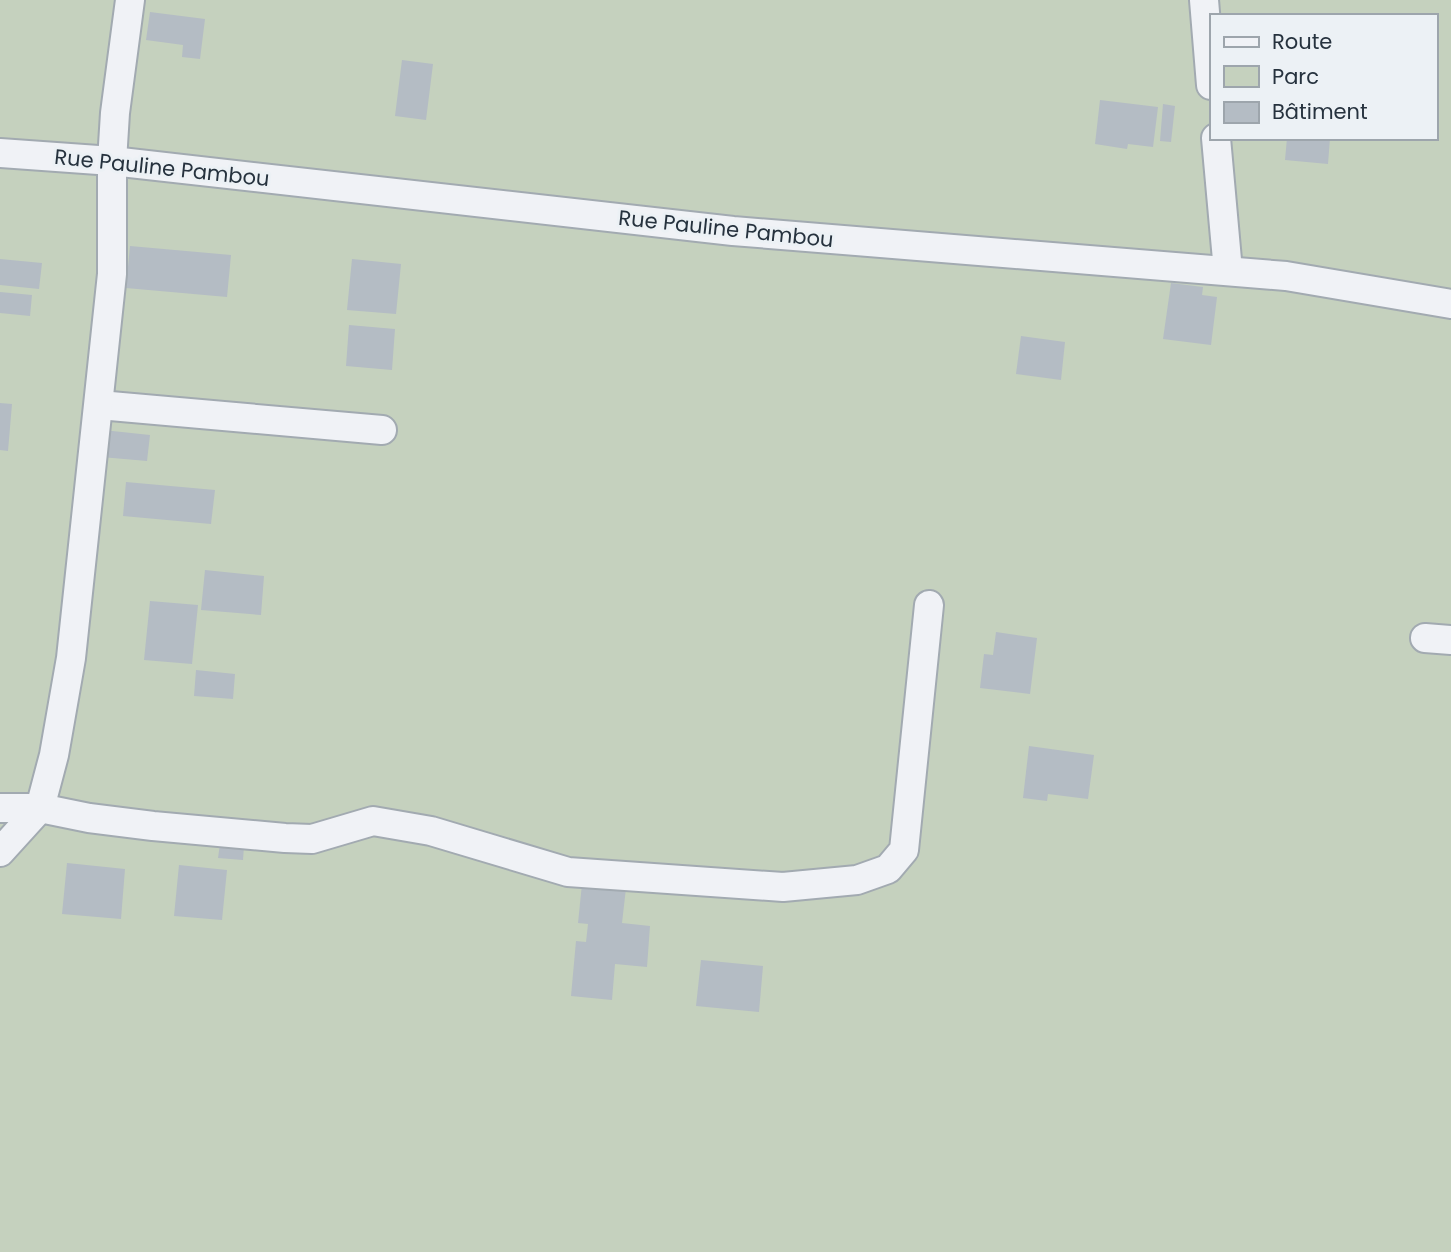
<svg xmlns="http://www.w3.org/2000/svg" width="1451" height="1252" font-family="Poppins,sans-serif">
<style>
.green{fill:#c5d1be;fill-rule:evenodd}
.building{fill:#b4bcc4}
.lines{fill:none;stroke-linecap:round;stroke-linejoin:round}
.street-casing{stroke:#a2aab1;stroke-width:32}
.street{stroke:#f0f2f6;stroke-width:28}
.labels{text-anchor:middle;stroke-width:6;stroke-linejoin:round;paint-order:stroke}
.street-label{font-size:21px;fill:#26323e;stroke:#ecf1f5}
</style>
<rect width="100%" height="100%" fill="#dde2e7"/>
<!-- green -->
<path class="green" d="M0,0H1451V1252H0ZM1211,16H1435V138H1211Z"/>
<!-- building -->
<g class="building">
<polygon points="150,12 205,19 200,59 182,57 183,45 146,40"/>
<polygon points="402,60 433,64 426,120 395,116"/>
<polygon points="1100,100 1158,107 1153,147 1128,144 1127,149 1095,144"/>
<polygon points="1163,104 1175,106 1171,142 1160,141"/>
<polygon points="1287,138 1330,138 1328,164 1285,160"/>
<polygon points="130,246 231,255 227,297 126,288"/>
<polygon points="0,259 42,263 39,289 0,285"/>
<polygon points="352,259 401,264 396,314 347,310"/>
<polygon points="1171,283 1203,287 1202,295 1217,297 1211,345 1163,339"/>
<polygon points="0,292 32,295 30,316 0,313"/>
<polygon points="349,325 395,329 392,370 346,366"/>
<polygon points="1021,336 1065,342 1061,380 1016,374"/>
<polygon points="0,403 12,404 8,451 0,450"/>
<polygon points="103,430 150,435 147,461 101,457"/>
<polygon points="126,482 215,490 211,524 123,516"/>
<polygon points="205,570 264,576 261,615 201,610"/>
<polygon points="150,601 198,605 192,664 144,660"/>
<polygon points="996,632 1037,638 1030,694 980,688 984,654 993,655"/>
<polygon points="196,670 235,674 233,699 194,696"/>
<polygon points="1029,746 1094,755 1088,799 1048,794 1047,801 1023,798"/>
<polygon points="220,844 244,846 243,860 218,858"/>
<polygon points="67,863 125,869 121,919 62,914"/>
<polygon points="179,865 227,870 222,920 174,916"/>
<polygon points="582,884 626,888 622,923 650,926 647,967 615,964 612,1000 571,996 576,941 586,942 588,924 578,923"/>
<polygon points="701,960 763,966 759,1012 696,1006"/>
</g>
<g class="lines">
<!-- street casing -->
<g class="street-casing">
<g id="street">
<polyline points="1204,0 1211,85"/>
<polyline points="1216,138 1228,271"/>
<polyline points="0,153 112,161 733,231 1286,276 1451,304"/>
<polyline points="99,405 382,430"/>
<polyline points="1425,638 1451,640"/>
<polyline points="0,808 40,808 89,818 153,826 285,838 312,839 373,821 431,831 568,872 783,887 857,880 888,869 904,850 929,605"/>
<polyline points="0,852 40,808 54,755 71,658 112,274 112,161 115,113 130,0"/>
</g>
</g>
<!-- street -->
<use href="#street" class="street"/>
</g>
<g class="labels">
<!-- street labels -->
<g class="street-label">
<text transform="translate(162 168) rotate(6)" y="7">Rue Pauline Pambou</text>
<text transform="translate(726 229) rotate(6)" y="7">Rue Pauline Pambou</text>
</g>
</g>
<!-- legend -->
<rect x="1210" y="14" width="228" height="126" fill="#ecf1f5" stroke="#9da5ac" stroke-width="2"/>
<rect x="1224" y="37" width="35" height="10" fill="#f0f2f6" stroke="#9da5ac" stroke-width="2"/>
<text x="1272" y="49" font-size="21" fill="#26323e">Route</text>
<rect x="1224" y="66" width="35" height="21" fill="#c5d1be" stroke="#9da5ac" stroke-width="2"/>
<text x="1272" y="84" font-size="21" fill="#26323e">Parc</text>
<rect x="1224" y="102" width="35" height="21" fill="#b4bcc4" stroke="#9da5ac" stroke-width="2"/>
<text x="1272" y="119" font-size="21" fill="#26323e">Bâtiment</text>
</svg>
